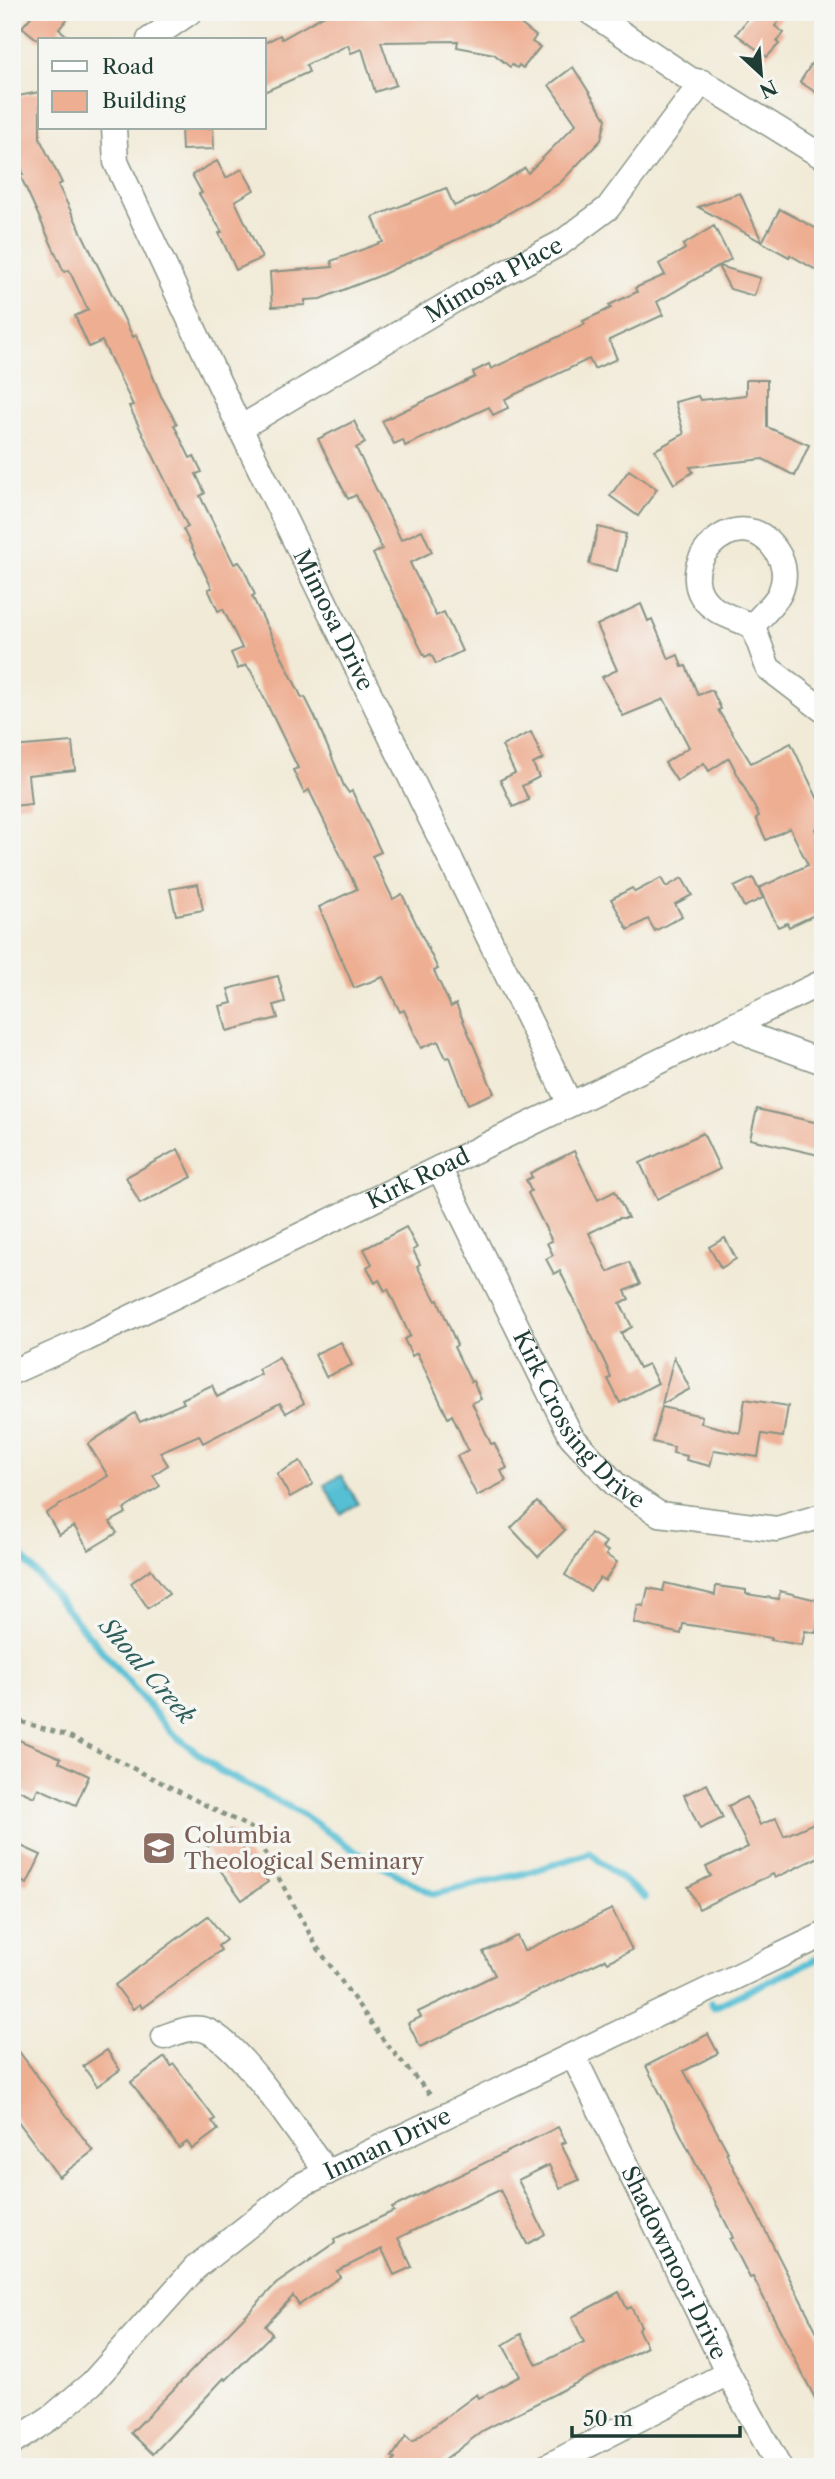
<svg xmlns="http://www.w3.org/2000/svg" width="835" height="2479" font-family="'Libre Caslon Text',serif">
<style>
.water{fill:url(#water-ripples);stroke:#3b7e84;stroke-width:2}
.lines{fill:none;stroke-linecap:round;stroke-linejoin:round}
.stream{stroke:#57bfd4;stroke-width:7}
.building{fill:#eeae92}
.minor-casing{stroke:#889486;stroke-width:27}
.path{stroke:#889486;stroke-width:4.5;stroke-dasharray:5 5;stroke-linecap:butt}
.minor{stroke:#fff;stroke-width:24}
.labels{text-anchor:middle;stroke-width:7;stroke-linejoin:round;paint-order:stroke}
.street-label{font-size:23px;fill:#1f3d34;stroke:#f6f6f2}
.education-label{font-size:23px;fill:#785e54;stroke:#f6f6f2;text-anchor:start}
.water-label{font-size:24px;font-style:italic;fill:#2d5e5c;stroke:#f6f6f2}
</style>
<defs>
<pattern id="water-ripples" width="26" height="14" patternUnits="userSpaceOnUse" patternTransform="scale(1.75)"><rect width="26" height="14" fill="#57bfd4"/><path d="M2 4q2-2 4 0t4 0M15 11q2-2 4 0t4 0" fill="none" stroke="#479cad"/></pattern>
</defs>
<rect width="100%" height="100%" fill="#f6f6f2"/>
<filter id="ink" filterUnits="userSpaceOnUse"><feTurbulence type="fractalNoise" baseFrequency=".0143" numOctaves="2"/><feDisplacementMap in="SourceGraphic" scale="14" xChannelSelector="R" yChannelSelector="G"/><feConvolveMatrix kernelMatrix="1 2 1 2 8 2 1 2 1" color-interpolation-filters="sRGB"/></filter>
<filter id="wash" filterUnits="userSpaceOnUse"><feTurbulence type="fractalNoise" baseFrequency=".00686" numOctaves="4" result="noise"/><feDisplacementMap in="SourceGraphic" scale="28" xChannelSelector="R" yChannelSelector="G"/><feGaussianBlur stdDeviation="1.57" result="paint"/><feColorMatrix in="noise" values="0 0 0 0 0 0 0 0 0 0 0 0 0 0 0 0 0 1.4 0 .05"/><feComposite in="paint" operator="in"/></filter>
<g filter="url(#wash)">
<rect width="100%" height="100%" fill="#f1ead7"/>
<!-- water -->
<polygon class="water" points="341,1475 358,1504 341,1514 324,1485"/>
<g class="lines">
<!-- stream -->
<g class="stream">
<polyline points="12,1545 171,1732 220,1771 301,1813 355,1851 433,1894 526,1873 590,1853 645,1898"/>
<polyline points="711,2003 714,2007 823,1956"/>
</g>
</g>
<g id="blocks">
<!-- building -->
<g class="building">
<polygon points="35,12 73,12 59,29 72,40 38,40 22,27"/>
<polygon points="330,12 485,12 514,19 536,36 532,42 540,47 523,68 519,65 517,68 512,65 510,67 494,54 457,47 458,41 381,42 396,85 375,92 362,49 351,53 348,45 306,65 309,72 264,92 264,43 280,35 282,39"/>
<polygon points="753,12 786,12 775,26 784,33 777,42 779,44 767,57 736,34"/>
<polygon points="823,46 823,97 800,82"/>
<polygon points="573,67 606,119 601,140 560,183 492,223 379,276 320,299 305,300 305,305 272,307 270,272 333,267 331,261 383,242 373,217 446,188 454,206 480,195 525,168 528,173 576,124 549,85"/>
<polygon points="40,92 40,139 62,183 58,185 133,337 136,335 161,396 177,424 174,425 190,458 194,456 202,472 196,474 205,493 200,496 234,564 239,562 244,569 255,595 252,596 302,698 305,697 315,717 344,786 349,793 352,791 381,852 372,856 393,899 402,894 438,969 434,971 451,1007 456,1004 494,1093 468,1104 450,1057 446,1058 438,1041 421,1048 404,1010 400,1012 383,977 354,988 319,907 357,889 309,790 304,793 293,770 298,768 251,671 246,665 238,669 231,653 242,648 223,609 218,611 208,589 212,588 183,529 188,527 129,406 133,405 102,341 89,347 75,316 88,310 69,270 64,272 20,175 23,174 12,111 12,97"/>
<polygon points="181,128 213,128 214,149 182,150"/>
<polygon points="217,161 226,178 242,169 254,190 235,201 262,258 236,270 219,233 222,232 199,194 202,193 192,175"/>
<polygon points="740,193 762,242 780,209 823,232 823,274 790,255 789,257 698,207"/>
<polygon points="714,226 731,259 719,266 760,278 754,296 730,289 718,266 657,302 663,315 609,340 617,359 594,369 589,359 505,399 508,408 493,415 489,407 405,446 403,440 394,444 382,421 475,377 473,372 489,364 491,369 585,324 583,321 611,308 609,305 637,292 635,288 665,275 659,264 685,249 683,245"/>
<polygon points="746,380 767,380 767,427 809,445 795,476 763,459 690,467 693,472 674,484 655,450 684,434 675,402 698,396 700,400 746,395"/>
<polygon points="354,421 365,443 356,448 401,540 422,530 432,552 410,563 436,616 444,612 462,651 436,664 431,654 425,657 373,554 382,549 356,495 348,499 318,439"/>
<polygon points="629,470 657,489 638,516 610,496"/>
<polygon points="598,527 626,534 617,571 589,564"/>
<polygon points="641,604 648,621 652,619 669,659 678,655 682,667 686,666 698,695 712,690 721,709 718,710 751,763 791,743 823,810 823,826 815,829 823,848 823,911 789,927 787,923 778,927 759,888 808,865 790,828 766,840 756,818 759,816 729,758 709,771 704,763 677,781 665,763 689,747 664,699 623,716 602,677 617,670 597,625"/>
<polygon points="531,732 543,759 533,764 539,777 522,786 529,800 513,807 500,780 515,773 502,746"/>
<polygon points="72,742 75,770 28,775 31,804 12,806 12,747"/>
<polygon points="661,878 666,887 682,878 692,895 675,904 682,916 655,931 648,919 628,930 611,899 632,888 635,892"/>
<polygon points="753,878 763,898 744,907 734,887"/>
<polygon points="198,884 203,910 176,915 170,889"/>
<polygon points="278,976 285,1002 274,1005 278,1018 227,1031 220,1006 232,1003 228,989"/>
<polygon points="757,1109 823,1124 823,1156 750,1139"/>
<polygon points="703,1133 720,1169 657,1199 640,1163"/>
<polygon points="178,1149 192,1177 140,1204 126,1177"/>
<polygon points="574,1151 598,1200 615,1191 628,1218 619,1218 589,1233 608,1272 629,1262 640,1284 625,1291 629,1299 620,1303 632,1327 621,1333 639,1368 648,1364 658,1383 620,1403 608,1379 611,1378 606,1365 560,1271 554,1274 546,1259 553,1255 547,1243 552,1241 528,1193 531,1191 526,1180 532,1177 530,1173"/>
<polygon points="406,1227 417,1248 413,1250 420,1264 417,1266 436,1301 438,1300 457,1345 454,1347 471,1382 473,1381 481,1399 472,1403 491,1444 494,1443 507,1468 501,1471 506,1481 477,1496 457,1456 468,1450 452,1415 448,1418 417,1353 412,1356 404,1339 410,1336 388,1289 385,1291 379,1280 375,1283 367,1267 372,1264 364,1249"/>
<polygon points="725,1238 736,1259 721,1268 709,1247"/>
<polygon points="341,1342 352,1365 326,1377 315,1354"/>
<polygon points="279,1357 304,1403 286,1413 280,1403 203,1443 199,1435 160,1452 168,1465 153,1475 160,1486 124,1509 126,1513 110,1522 117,1533 89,1550 74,1526 59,1535 46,1513 108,1476 88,1444 135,1413 140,1422 184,1403 182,1399 212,1385 217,1397 261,1374 258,1369"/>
<polygon points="674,1357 690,1389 662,1404"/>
<polygon points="745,1399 788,1406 783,1437 762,1434 758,1457 714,1450 710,1466 686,1460 687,1456 673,1453 674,1447 653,1442 662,1407 702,1416 701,1423 740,1433"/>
<polygon points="300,1461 313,1484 290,1497 277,1474"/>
<polygon points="537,1502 565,1530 538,1557 511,1528"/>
<polygon points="591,1533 606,1542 602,1548 608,1551 606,1555 617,1562 605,1581 600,1578 590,1591 565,1575"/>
<polygon points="151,1569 169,1594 148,1608 131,1583"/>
<polygon points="665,1583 715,1595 716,1586 746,1590 746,1594 779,1599 780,1591 821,1601 816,1633 805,1631 802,1645 771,1640 772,1638 683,1624 681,1634 634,1623 638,1605 644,1606 648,1588 663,1591"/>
<polygon points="12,1737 61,1758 59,1762 89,1776 76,1805 38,1788 34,1797 12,1787"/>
<polygon points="707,1784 723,1818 700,1829 684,1795"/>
<polygon points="747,1797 760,1825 776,1818 784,1836 823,1819 823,1855 775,1878 773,1874 699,1909 688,1887 711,1876 706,1867 748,1847 728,1806"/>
<polygon points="230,1830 268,1882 242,1900 205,1849"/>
<polygon points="12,1842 41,1855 27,1884 12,1877"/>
<polygon points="612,1909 632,1950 608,1962 606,1959 420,2047 408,2023 421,2017 418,2012 495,1975 483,1952 517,1936 524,1951"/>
<polygon points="208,1916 226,1940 218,1946 221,1950 142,2008 140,2004 133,2009 115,1985"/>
<polygon points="708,2034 718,2053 684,2071 728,2152 726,2153 823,2344 823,2414 753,2277 750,2278 730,2239 733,2238 730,2231 646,2066"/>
<polygon points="12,2042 93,2151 59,2177 12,2113"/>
<polygon points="107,2050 120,2070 97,2086 83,2066"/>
<polygon points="165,2057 171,2066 174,2064 215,2119 212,2121 218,2130 192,2149 187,2142 179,2148 131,2082"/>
<polygon points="558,2127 566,2142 561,2144 579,2180 560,2188 549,2165 518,2180 545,2234 527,2244 500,2190 447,2214 398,2238 412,2267 394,2275 382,2249 337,2271 340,2277 299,2305 293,2296 265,2326 272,2334 226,2380 224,2378 153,2454 131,2433 276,2284 335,2243 334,2239 394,2211 392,2208"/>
<polygon points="619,2292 627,2309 631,2307 641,2326 638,2329 647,2347 484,2430 435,2467 390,2467 395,2459 392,2457 406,2436 412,2442 477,2394 479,2398 520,2376 503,2345 521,2334 537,2365 584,2342 572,2317"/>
</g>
</g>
</g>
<g filter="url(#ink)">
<use href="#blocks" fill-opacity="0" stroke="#889486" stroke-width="2"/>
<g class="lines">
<!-- minor casing -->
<g class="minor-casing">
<g id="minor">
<polyline points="590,12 691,80 702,82 823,157"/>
<polyline points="149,40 190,12"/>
<path id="s1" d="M114,128L116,162L240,428L570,1104"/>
<path id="s2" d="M240,428L463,295L561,243L608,208L702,82"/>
<path d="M753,626C761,615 774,605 780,593C786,579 785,564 777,552C738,490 659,576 718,611C728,617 741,621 753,626L768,668L823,710"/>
<polyline points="735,1026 757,1038 823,1062"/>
<path id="s3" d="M439,1168L571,1436L616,1485L659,1514L777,1529L819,1517"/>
<path id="s4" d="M12,1372L86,1339L823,982"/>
<path d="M164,2037C176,2033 192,2025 205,2030C238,2040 304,2141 327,2173"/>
<path id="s5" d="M573,2055L728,2373L779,2467"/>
<path id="s6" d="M12,2443L53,2416L92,2383L196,2267L299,2186L823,1935"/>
<polyline points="546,2467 728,2373"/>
</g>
</g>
<!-- path -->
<polyline class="path" points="12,1719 69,1736 251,1828 317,1947 384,2041 433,2098"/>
<!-- minor -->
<use href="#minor" class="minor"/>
</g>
</g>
<!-- icons -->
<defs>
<g id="university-square" transform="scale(1.75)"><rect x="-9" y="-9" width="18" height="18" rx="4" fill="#8d6e63" stroke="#f6f6f2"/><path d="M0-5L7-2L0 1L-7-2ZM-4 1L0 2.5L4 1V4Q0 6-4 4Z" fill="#fff"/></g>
</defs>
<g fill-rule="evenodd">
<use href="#university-square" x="159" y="1848"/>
</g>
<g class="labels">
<!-- street labels -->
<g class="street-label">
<text dy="8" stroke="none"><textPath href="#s2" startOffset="294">Mimosa Place</textPath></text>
<text dy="8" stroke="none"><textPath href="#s1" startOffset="541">Mimosa Drive</textPath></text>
<text dy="8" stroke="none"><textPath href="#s4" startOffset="450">Kirk Road</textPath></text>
<text dy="8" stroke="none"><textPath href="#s3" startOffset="290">Kirk Crossing Drive</textPath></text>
<text dy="8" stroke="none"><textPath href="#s6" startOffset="485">Inman Drive</textPath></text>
<text dy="8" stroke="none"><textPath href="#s5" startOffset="231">Shadowmoor Drive</textPath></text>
</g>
<!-- education labels -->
<g class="education-label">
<text x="184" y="1843">Columbia<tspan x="184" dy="26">Theological Seminary</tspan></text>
</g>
<!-- water labels -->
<g class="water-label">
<text transform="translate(147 1671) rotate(49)" y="8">Shoal Creek</text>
</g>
</g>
<!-- margin -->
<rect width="835" height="2479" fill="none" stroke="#f6f6f2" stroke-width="42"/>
<!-- legend -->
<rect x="38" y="38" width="228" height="91" fill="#f6f6f2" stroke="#a0aca6" stroke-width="2"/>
<rect x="52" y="61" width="35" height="10" fill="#ffffff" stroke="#a0aca6" stroke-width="2"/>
<text x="102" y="74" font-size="21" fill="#1f3d34">Road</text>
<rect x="52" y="91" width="35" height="21" fill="#eeae92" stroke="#a0aca6" stroke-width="2"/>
<text x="102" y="108" font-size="21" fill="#1f3d34">Building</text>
<!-- north arrow -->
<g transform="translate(761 74) rotate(154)" stroke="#f6f6f2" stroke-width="5" paint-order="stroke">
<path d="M0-5L12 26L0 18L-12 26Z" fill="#1f3d34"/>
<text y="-10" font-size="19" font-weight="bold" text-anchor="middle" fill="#1f3d34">N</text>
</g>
<!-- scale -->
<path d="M572 2426v10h168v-10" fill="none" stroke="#1f3d34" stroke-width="3.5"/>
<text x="583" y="2426" font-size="21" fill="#1f3d34" stroke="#f6f6f2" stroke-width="5" paint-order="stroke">50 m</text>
</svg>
